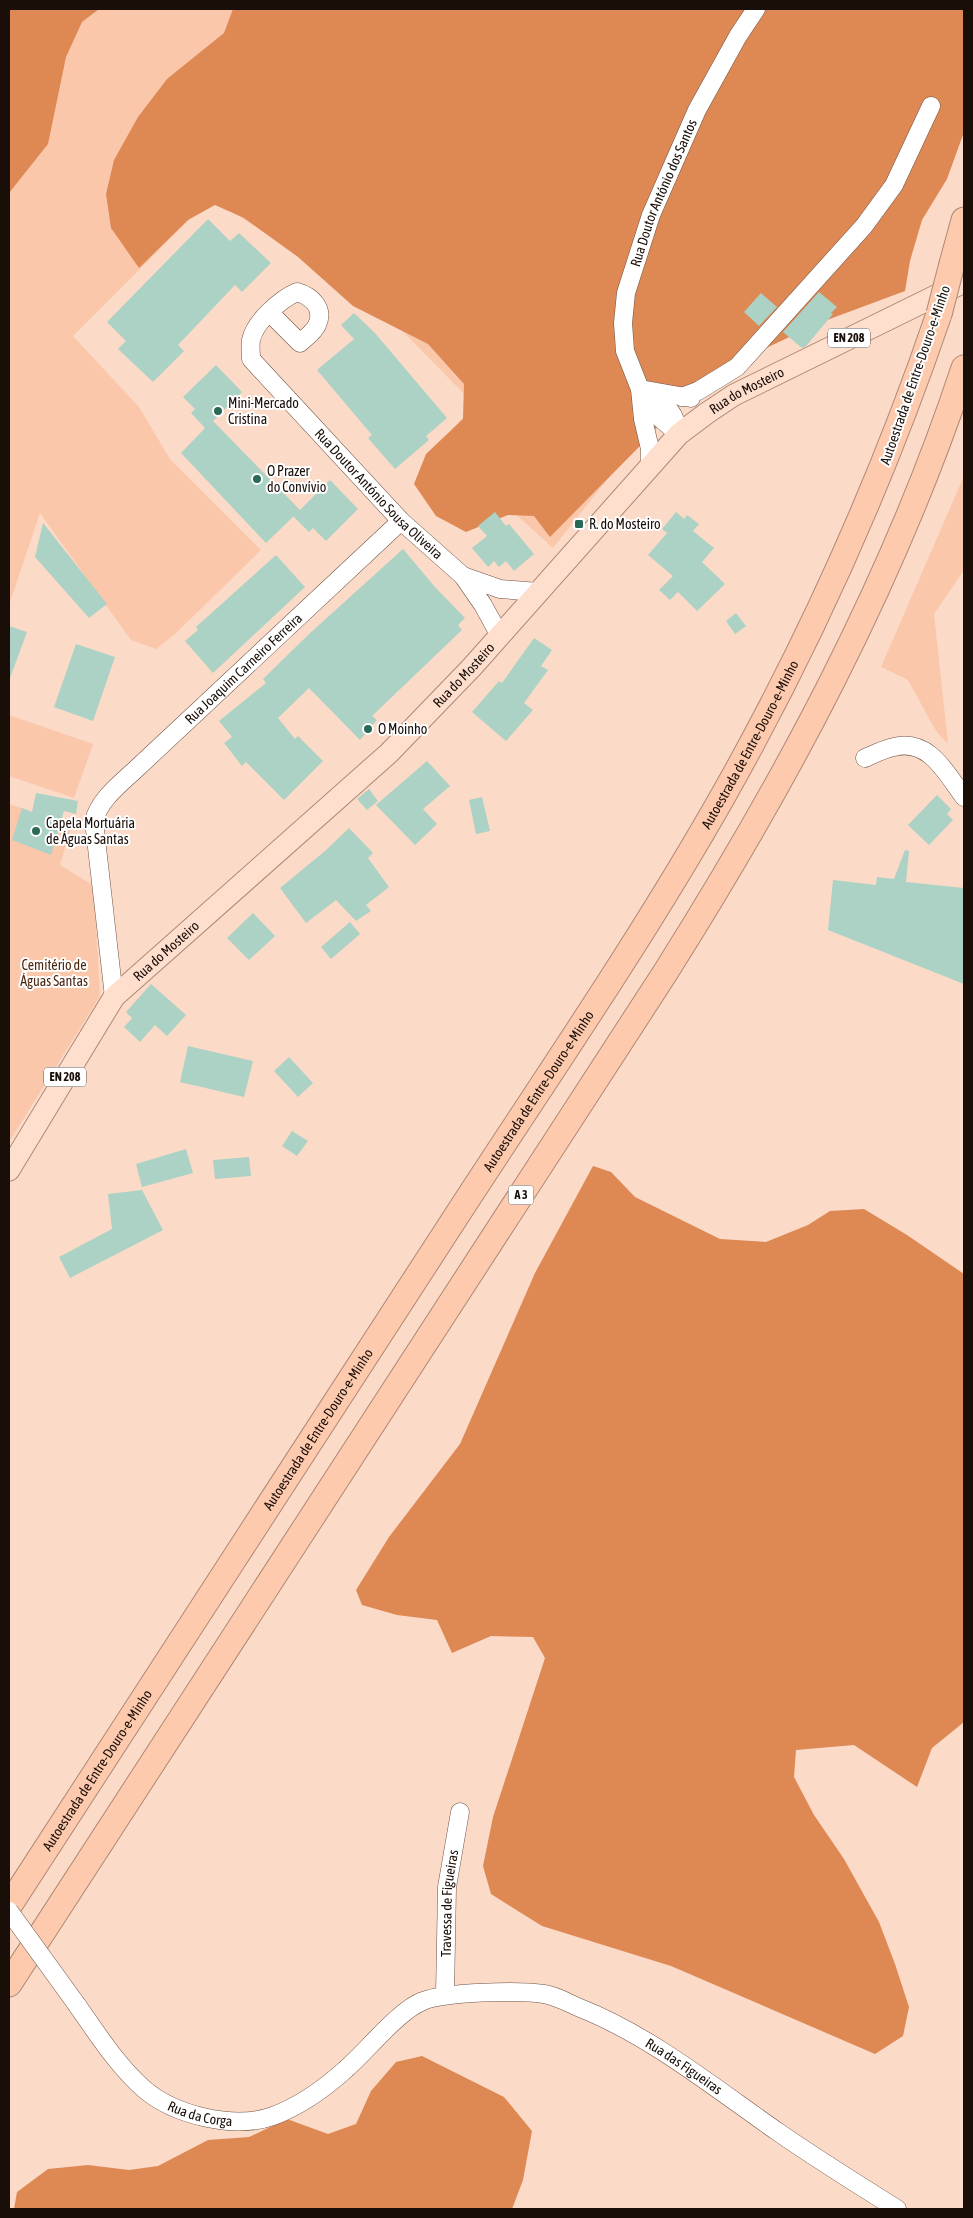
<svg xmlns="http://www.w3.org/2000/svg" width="973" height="2218" font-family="'Asap Condensed',sans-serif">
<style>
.green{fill:#fac7aa}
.forest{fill:#de8854}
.building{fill:#acd2c5}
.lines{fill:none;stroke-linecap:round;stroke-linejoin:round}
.minor-casing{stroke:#6e5343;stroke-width:19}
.major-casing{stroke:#ae8874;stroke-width:23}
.highway-casing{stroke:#ae8874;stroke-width:27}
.minor{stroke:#fff;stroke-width:18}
.major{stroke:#fedfce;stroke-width:21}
.highway{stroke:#fecaae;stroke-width:25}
.minor-bridge-casing{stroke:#6e5343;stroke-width:19;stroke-linecap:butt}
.highway-bridge-casing{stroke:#ae8874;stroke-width:27;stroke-linecap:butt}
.minor-bridge{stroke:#fff;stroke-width:18}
.highway-bridge{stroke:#fecaae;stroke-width:25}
.poi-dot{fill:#296958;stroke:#fff;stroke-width:2}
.labels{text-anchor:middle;stroke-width:4;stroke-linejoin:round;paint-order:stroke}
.shield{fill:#fff;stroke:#5e5652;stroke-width:1}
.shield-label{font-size:12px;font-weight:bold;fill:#190e08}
.street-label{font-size:14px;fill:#190e08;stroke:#fff}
.poi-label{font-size:14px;fill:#190e08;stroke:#fff;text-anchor:start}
.park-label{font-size:14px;fill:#4b2812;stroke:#fff}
</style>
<rect width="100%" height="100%" fill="#fbdac8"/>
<!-- green -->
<g class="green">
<polygon points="9,9 718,9 629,452 553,548 438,444 475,405 376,304 211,198 73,336 139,407 170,459 261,550 175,634 156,649 131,640 40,513 9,605"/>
<polygon points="964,476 964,570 934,614 948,744 936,731 908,680 881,667"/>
<polygon points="9,715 93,744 74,798 9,776"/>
<polygon points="9,804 72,825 60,865 94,886 100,996 9,1142"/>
</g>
<!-- forest -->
<g class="forest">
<polygon points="9,9 99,9 82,22 66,57 48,144 9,193"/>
<polygon points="233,9 964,9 964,132 947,179 922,220 910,261 905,291 819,323 703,378 637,449 550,537 534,516 508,515 466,532 436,516 414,484 426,454 463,419 464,384 428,344 353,306 298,257 244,218 215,205 188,220 139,268 111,228 106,194 114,160 138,117 167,79 224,33"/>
<polygon points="593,1166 611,1172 635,1197 720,1239 766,1242 808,1225 830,1211 864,1209 907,1235 964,1274 964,1722 932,1748 917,1787 854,1745 796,1750 794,1777 814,1815 844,1859 879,1922 895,1964 909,2007 903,2036 875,2054 671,1966 542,1926 491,1894 483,1866 493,1817 545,1658 533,1637 491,1636 452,1653 437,1620 397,1615 362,1605 356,1590 389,1537 460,1444 535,1273"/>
<polygon points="422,2056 504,2097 532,2131 523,2180 512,2209 14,2209 17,2192 48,2169 88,2165 129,2170 158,2166 208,2140 249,2137 287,2119 328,2134 356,2124 371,2091 396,2062"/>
</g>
<!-- building -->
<g class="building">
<polygon points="208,219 230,241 239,233 271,263 242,292 235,285 178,345 184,351 153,382 118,349 126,341 107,322"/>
<polygon points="819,292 837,307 831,313 833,314 806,346 802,348 783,332"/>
<polygon points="761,293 777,307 759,326 744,312"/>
<polygon points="354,313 374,332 447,418 426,436 429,440 395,469 368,438 372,435 317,370 354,339 341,325"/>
<polygon points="216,365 242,392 213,421 300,510 330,480 358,509 326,541 313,528 309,532 293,516 299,511 266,543 181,453 207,426 205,428 191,413 195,409 183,397"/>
<polygon points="495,512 506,526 509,524 534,554 514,571 506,561 499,567 494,561 488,567 472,548 487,536 478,526"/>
<polygon points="676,512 684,519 687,515 699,524 693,531 714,548 702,562 725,584 697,611 678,592 670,600 659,590 673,576 648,555 667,533 662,529"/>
<polygon points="43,523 107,604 89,618 35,557"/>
<polygon points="403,549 435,587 465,618 458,625 462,630 372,716 377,720 360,740 309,688 278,718 295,739 298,736 323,761 284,800 246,762 242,766 224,743 232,737 219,721 266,683 263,679 309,634"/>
<polygon points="276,555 305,587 213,673 185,641 198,630 196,627"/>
<polygon points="736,613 746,626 735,634 726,621"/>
<polygon points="9,626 27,632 10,678 9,677"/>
<polygon points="534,638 552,650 541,666 548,670 524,703 533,710 506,741 472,712 499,681 502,683"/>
<polygon points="76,644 115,657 93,721 54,707"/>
<polygon points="427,761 450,786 423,809 437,824 415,845 376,805"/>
<polygon points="369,789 378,801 367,810 357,799"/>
<polygon points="36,793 78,801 76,814 64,811 51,855 12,840 22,808 32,812"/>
<polygon points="937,795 951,809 947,814 953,820 929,845 908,825"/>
<polygon points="482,797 490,831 476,834 469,800"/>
<polygon points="349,828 373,853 368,858 389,887 366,905 371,911 356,921 336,900 306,923 280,888 325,851"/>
<polygon points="905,850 909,851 906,882 964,888 964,984 828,930 833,880 876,885 877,877 894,879"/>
<polygon points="253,913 275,936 249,960 227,938"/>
<polygon points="350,922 360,934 331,959 321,947"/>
<polygon points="151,984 186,1015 167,1036 155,1025 140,1042 124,1027 132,1018 126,1012"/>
<polygon points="188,1046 253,1061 244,1097 180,1082"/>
<polygon points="289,1057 313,1083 298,1097 274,1071"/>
<polygon points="292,1131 308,1141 297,1156 282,1146"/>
<polygon points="186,1149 193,1173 142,1187 136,1164"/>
<polygon points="249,1157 251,1176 215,1179 213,1160"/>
<polygon points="142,1190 163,1230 70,1278 59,1257 112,1229 108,1194"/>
</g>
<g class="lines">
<!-- minor casing -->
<g class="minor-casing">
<g id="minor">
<path id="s1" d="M270,313L300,343C305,338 314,332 317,325C325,308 311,296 297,292C281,299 255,321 251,340C250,346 251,353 251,359L401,521L463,576"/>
<polyline points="640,389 691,398"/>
<path d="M649,394C668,404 675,414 679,434"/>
<polyline points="682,397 698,391 737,367 864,226 894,185 931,106"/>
<polyline points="643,404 679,434"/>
<path id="s2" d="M650,467V449L643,419L640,389L625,351L623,323L626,293L651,215L697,110L738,36L756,9"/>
<polyline points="500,636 483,605 463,576 500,589 538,592"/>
<path d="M865,758C874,754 884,749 894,747C929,738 946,773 964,797"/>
<path id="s3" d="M114,997L94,821C99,800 120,784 135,770L401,521"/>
<path id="s4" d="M445,1995L447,1887L460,1812"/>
<path id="s5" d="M77,2005C98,2035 117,2065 144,2089C174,2115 234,2130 273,2116C300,2106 325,2088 346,2069C367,2051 399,2010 423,2001C445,1992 519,1990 544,1994C557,1996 568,2003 580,2008C651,2036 716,2089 778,2132C817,2159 857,2184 897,2209"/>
</g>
</g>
<!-- major casing -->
<g class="major-casing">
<g id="major">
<path id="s6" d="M9,1170L114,997L389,753L472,667L679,434L707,413L734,395L964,282"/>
</g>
</g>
<!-- highway casing -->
<g class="highway-casing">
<g id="highway">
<polyline points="952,264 964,220"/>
<path id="s7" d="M9,1906C159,1675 309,1443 459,1212C548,1075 642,939 723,796C810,642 882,481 939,314"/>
<path d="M9,1984L665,973C785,783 893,583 964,368"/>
</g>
</g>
<!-- minor -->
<use href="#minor" class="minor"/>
<!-- major -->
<use href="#major" class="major"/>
<!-- highway -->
<use href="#highway" class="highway"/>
<!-- minor-bridge casing -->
<g class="minor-bridge-casing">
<polyline id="minor-bridge" points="9,1911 77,2005"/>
</g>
<!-- highway-bridge casing -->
<g class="highway-bridge-casing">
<polyline id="highway-bridge" points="939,314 952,264"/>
</g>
<!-- minor-bridge -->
<use href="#minor-bridge" class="minor-bridge"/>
<!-- highway-bridge -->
<use href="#highway-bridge" class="highway-bridge"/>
</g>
<!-- markers -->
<g class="poi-dot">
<circle cx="218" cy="411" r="5"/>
<circle cx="257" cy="479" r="5"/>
<rect x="574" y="519" width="10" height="10" rx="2.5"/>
<circle cx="368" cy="729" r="5"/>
<circle cx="36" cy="831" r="5"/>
</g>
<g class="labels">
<!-- shield labels -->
<g class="shield">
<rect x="828" y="328.5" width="42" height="19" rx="4"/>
<rect x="44" y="1067.5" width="42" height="19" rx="4"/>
<rect x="508.5" y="1185.5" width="25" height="19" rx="4"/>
</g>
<g class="shield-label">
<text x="849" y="342">EN 208</text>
<text x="65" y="1081">EN 208</text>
<text x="521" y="1199">A 3</text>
</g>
<!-- street labels -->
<g class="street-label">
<text dy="5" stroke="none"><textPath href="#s2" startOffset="285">Rua Doutor António dos Santos</textPath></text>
<text transform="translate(915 375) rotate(-71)" y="5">Autoestrada de Entre-Douro-e-Minho</text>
<text dy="5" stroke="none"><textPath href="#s6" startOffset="1082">Rua do Mosteiro</textPath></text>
<text dy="5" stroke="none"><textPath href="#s1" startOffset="385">Rua Doutor António Sousa Oliveira</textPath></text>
<text dy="5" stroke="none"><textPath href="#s3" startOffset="392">Rua Joaquim Carneiro Ferreira</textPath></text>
<text dy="5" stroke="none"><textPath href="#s6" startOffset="678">Rua do Mosteiro</textPath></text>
<text dy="5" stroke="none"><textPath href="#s7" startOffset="1378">Autoestrada de Entre-Douro-e-Minho</textPath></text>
<text dy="5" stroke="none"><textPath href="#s6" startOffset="272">Rua do Mosteiro</textPath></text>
<text dy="5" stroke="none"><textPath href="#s7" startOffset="972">Autoestrada de Entre-Douro-e-Minho</textPath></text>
<text dy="5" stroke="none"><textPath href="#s7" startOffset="568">Autoestrada de Entre-Douro-e-Minho</textPath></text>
<text dy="5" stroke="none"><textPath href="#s7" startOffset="162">Autoestrada de Entre-Douro-e-Minho</textPath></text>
<text dy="5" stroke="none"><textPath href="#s4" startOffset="92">Travessa de Figueiras</textPath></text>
<text dy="5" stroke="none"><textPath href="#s5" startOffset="715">Rua das Figueiras</textPath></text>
<text dy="5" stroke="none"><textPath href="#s5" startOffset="170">Rua da Corga</textPath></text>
</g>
<!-- poi labels -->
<g class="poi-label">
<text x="228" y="408">Mini-Mercado<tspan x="228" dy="16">Cristina</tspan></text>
<text x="267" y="476">O Prazer<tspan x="267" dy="16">do Convívio</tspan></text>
<text x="589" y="529">R. do Mosteiro</text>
<text x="378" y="734">O Moinho</text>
<text x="46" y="828">Capela Mortuária<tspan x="46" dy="16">de Águas Santas</tspan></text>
</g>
<!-- park labels -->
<g class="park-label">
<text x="54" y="970">Cemitério de<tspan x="54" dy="16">Águas Santas</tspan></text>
</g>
</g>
<!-- border -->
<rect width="973" height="2218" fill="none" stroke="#190e08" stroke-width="20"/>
</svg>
